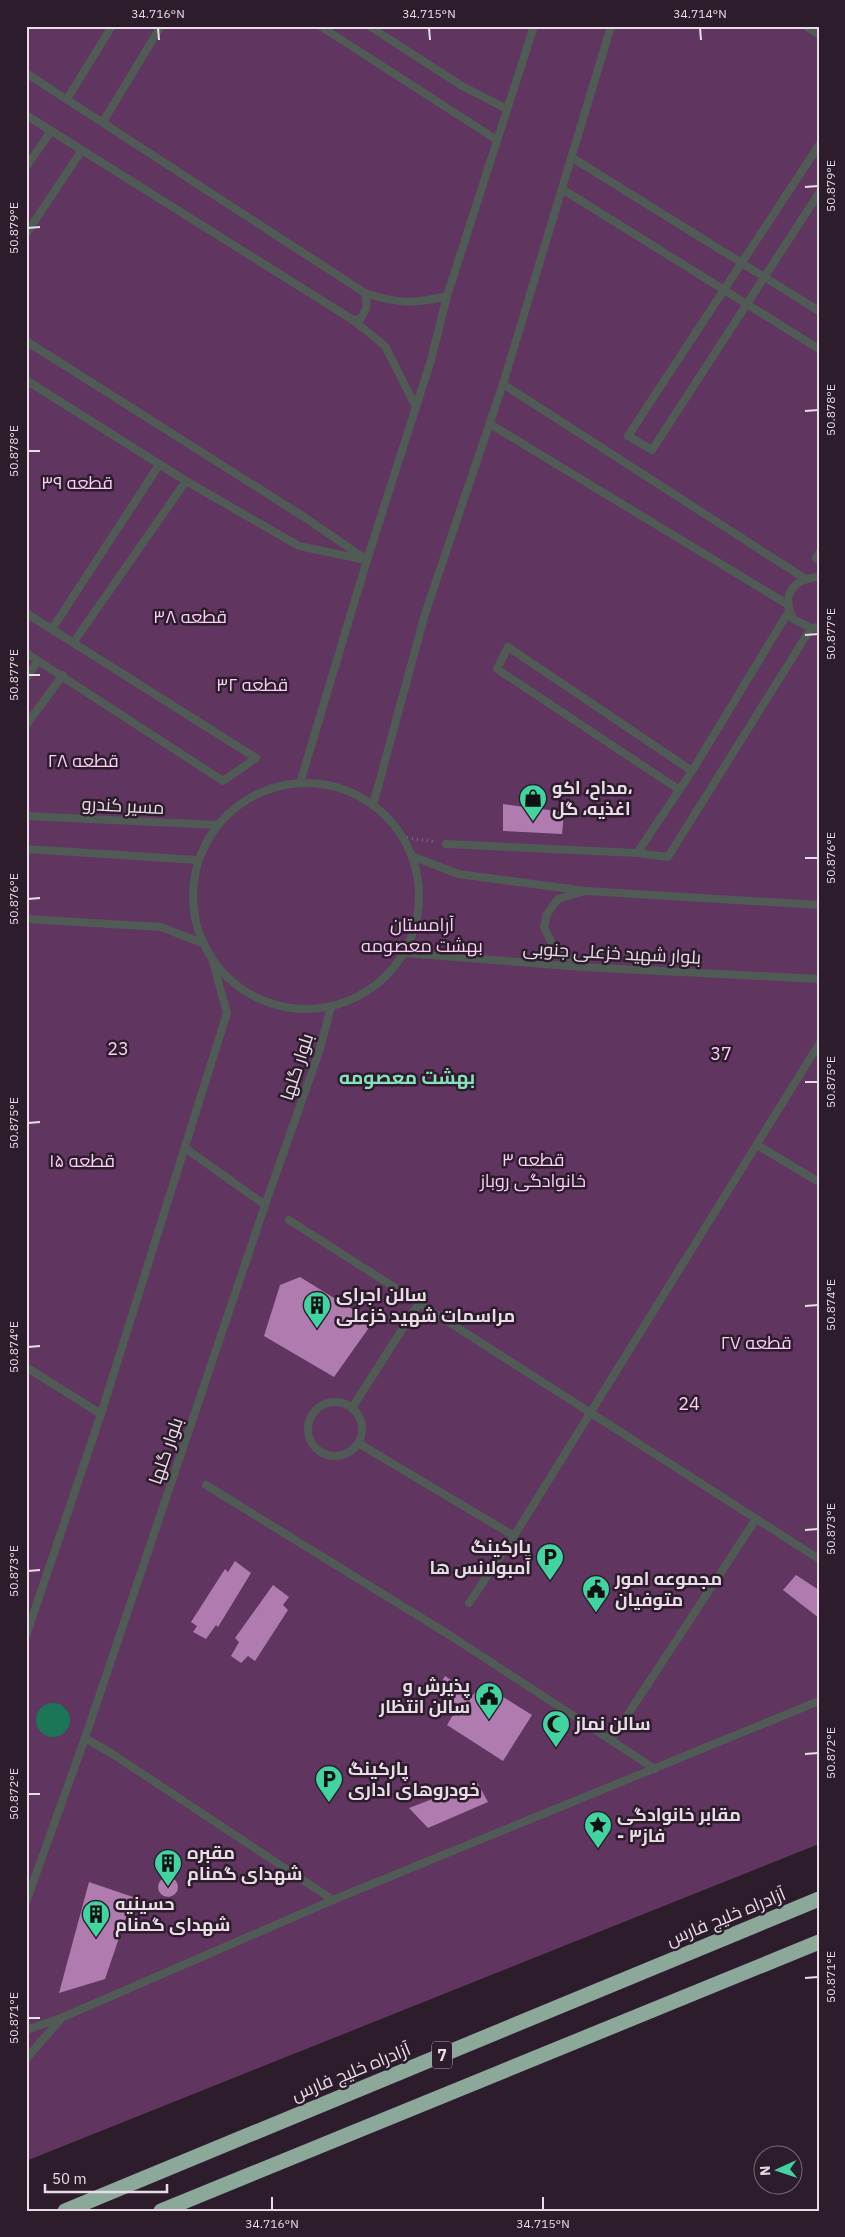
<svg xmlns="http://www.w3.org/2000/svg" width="845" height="2237" font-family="'IBM Plex Sans',Cairo,sans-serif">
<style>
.green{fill:#60355f}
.water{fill:#1b7557}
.building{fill:#b07bae}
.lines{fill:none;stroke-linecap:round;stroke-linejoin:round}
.path{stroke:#7d6f7c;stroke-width:3;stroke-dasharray:1 4;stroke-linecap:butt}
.service{stroke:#505b56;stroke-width:8}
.motorway{stroke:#8ca89b;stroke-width:15}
.ticks{fill:none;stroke:#e8dde7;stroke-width:2}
.labels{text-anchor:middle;stroke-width:5;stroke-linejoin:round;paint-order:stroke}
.shield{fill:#2d1d2c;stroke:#b0a3af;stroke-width:1}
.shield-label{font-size:16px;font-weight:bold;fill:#e8dde7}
.park-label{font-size:18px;fill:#fccff9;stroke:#2d1d2c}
.poi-label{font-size:18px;font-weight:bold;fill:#e8dde7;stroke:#2d1d2c;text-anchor:start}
.street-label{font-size:18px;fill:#e8dde7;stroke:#2d1d2c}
.neighbourhood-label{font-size:19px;font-weight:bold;fill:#88e0bb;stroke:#2d1d2c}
.neatline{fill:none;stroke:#e8dde7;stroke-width:2}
.ticks-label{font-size:12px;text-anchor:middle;fill:#e8dde7}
</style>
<rect width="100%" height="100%" fill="#2d1d2c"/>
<!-- green -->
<polygon class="green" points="26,26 819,26 819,1844 26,2161"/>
<!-- water -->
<circle class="water" cx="53" cy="1720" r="17"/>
<!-- building -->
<g class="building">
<polygon points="503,804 564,812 562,834 503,831"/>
<polygon points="300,1277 373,1322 334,1377 264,1336 280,1285"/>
<polygon points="235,1561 251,1573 218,1627 216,1625 206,1639 193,1632 197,1626 191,1622 225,1569 228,1572"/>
<polygon points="796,1575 819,1590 819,1618 783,1590"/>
<polygon points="273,1585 289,1597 283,1605 288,1610 255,1661 248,1656 241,1663 231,1656 239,1642 235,1638"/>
<polygon points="445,1676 473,1695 482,1684 532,1715 503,1761 447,1725 459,1705 436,1692"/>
<polygon points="477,1782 488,1802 428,1828 409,1808"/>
<circle cx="168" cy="1887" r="10"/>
<polygon points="89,1882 133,1897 105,1979 59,1993"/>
</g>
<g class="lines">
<!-- path -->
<polyline class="path" points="402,837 435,842"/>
<!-- service -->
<g class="service">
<polyline points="320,26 497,140"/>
<polyline points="369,26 462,86 507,109"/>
<polyline points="805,26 819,35"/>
<path d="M26,73L365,293C397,304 415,304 447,296"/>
<polyline points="67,99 112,26"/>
<polyline points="26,115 353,320 385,346 416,407"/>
<polyline points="103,122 161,26"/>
<polyline points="819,145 628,436 652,450 819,193"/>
<polyline points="571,157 819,311"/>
<polyline points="26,167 51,131"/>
<polyline points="562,189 819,349"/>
<polyline points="26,234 82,150"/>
<path d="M353,320L360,319C367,310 368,303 365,293"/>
<polyline points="26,341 304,517 367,560"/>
<polyline points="26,380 186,481 299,546 361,559"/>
<polyline points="503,384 804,578"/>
<polyline points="490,424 787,604"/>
<polyline points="819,553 816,558 819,560"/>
<path d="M819,577C793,579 781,594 793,619L811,628L819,627"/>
<polyline points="789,611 692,771 637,853 668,857 811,628"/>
<polyline points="26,613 256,758 223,781 26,653"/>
<polyline points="52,629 159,465"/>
<polyline points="73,643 186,481"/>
<polyline points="26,678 38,661"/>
<polyline points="26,725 63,675"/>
<polyline points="300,783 367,560 431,360 447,296 534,26"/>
<circle cx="306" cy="896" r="113"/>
<polyline points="678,789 497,669 508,647 692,771"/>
<polyline points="373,805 425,614 503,384 611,26"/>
<polyline points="26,816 218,825"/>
<polyline points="446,844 637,853"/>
<polyline points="26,849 198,860"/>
<polyline points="412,856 458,874 586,891 819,905"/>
<polyline points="582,892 558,899 547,914 544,927 554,948 582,967"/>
<polyline points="26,919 161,927 202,943"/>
<polyline points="404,953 582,967 819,979"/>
<polyline points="757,1145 819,1182"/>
<polyline points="185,1148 265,1205"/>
<polyline points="289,1220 819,1559"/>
<polyline points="26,1367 101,1414"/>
<circle cx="335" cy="1429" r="27"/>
<polyline points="352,1408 419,1303"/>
<polyline points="358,1443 514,1536"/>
<polyline points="206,1485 451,1636 655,1769"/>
<polyline points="469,1603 514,1536 819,1044"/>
<polyline points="26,1636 101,1414 227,1013 213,962"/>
<polyline points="85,1738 114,1755 333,1900"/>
<polyline points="611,1740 756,1519"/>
<polyline points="26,1902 85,1738 265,1205 319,1052 331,1007"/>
<polyline points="26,2030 61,2018 333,1900 819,1701"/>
<polyline points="26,2059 60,2020"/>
</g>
<!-- motorway -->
<g class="motorway">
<polyline points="65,2211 819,1899"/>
<polyline points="161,2211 819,1942"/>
</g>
</g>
<!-- ticks -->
<path class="ticks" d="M158,28L159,40M429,28L430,40M700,28L701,40M805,187L818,186M28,228L40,227M805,411L818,410M28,451H40M805,635L818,634M28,675H40M805,858H818M28,899L40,898M805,1082H818M28,1123L40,1122M805,1306L818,1305M28,1347L40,1346M805,1530L818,1529M28,1571L40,1570M805,1754L818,1753M28,1794H40M805,1978L818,1977M28,2018H40M272,2197V2210M543,2197V2210"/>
<!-- icons -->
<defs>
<g id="shop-pin" transform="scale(1.4375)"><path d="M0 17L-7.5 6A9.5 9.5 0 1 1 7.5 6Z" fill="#41d4a1" stroke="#2d1d2c"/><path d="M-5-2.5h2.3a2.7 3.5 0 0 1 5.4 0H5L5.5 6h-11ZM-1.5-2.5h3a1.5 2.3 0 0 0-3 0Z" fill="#111"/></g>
<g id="building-pin" transform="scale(1.4375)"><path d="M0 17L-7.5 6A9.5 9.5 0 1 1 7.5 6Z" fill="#41d4a1" stroke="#2d1d2c"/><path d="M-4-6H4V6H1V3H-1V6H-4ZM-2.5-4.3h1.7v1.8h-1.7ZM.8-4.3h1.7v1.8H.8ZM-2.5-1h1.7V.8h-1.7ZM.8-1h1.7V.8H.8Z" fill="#111"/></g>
<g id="parking-pin" transform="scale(1.4375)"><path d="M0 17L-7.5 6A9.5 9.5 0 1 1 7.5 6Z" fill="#41d4a1" stroke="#2d1d2c"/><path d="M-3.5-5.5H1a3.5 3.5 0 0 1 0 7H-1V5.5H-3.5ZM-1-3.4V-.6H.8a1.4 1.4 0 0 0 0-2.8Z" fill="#111"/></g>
<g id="civic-pin" transform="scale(1.4375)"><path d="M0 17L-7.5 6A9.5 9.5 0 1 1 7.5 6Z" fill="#41d4a1" stroke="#2d1d2c"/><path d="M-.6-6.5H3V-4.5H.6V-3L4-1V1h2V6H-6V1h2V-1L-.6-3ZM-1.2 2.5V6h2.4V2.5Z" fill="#111"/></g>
<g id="mosque-pin" transform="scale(1.4375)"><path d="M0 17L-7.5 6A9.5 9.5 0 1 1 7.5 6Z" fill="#41d4a1" stroke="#2d1d2c"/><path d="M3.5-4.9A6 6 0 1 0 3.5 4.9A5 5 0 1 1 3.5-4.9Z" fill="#111"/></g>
<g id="sight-pin" transform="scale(1.4375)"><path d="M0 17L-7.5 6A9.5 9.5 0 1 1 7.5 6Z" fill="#41d4a1" stroke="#2d1d2c"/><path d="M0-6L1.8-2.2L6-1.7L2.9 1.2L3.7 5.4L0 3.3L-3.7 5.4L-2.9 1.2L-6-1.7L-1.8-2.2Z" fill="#111"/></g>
</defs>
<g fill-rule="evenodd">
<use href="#shop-pin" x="533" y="798"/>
<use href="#building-pin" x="317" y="1305"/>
<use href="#parking-pin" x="550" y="1557"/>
<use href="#civic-pin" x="596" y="1589"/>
<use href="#civic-pin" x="489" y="1696"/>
<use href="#mosque-pin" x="556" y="1724"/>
<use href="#parking-pin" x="329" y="1779"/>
<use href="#sight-pin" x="598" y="1825"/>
<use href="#building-pin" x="168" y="1863"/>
<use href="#building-pin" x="96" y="1914"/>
</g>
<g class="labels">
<!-- shield labels -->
<rect class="shield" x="432" y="2041.5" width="20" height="27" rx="4"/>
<g class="shield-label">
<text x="442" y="2061">7</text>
</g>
<!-- park labels -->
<g class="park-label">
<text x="77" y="489">قطعه ۳۹</text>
<text x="190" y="623">قطعه ۳۸</text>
<text x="252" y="691">قطعه ۳۲</text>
<text x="83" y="767">قطعه ۲۸</text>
<text x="422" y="931">آرامستان<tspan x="422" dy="21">بهشت معصومه</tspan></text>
<text x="118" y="1055">23</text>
<text x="721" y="1060">37</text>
<text x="533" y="1166">قطعه ۳<tspan x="533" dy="21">خانوادگی روباز</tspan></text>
<text x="82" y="1167">قطعه ۱۵</text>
<text x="756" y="1349">قطعه ۲۷</text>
<text x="689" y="1410">24</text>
</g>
<!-- poi labels -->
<g class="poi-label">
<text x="552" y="794">مداح، اکو،<tspan x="552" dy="21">اغذیه، گل</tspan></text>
<text x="336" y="1301">سالن اجرای<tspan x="336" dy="21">مراسمات شهید خزعلی</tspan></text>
<text x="531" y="1553" text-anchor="end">پارکینگ<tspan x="531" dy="21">آمبولانس ها</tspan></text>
<text x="615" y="1585">مجموعه امور<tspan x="615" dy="21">متوفیان</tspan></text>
<text x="470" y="1692" text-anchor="end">پذیرش و<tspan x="470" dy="21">سالن انتظار</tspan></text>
<text x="575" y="1730">سالن نماز</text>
<text x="348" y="1775">پارکینگ<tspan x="348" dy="21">خودروهای اداری</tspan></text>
<text x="617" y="1821">مقابر خانوادگی<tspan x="617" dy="21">- فاز۳</tspan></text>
<text x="187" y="1859">مقبره<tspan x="187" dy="21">شهدای گمنام</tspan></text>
<text x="115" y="1910">حسینیه<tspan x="115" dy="21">شهدای گمنام</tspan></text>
</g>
<!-- street labels -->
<g class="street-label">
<text transform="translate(123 806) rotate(3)" y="6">مسیر کندرو</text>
<text transform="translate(612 953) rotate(3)" y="6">بلوار شهید خزعلی جنوبی</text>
<text transform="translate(297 1067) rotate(-72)" y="6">بلوار گلها</text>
<text transform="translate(166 1451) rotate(-71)" y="6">بلوار گلها</text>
<text transform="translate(726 1917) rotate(-22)" y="6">آزادراه خلیج فارس</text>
<text transform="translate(351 2072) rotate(-22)" y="6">آزادراه خلیج فارس</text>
</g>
<!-- neighbourhood labels -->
<g class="neighbourhood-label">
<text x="407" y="1084">بهشت معصومه</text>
</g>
</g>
<!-- border -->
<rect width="845" height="2237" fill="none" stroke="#2d1d2c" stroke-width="55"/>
<!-- north arrow -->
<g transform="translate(778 2170) rotate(267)"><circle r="24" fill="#2d1d2c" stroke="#786a77"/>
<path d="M0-4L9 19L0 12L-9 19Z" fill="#41d4a1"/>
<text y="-8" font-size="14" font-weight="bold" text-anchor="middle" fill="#e8dde7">N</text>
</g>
<!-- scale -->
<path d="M45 2184v8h122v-8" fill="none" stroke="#e8dde7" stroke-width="2.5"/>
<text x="52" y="2184" font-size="15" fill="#e8dde7" stroke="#2d1d2c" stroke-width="4" paint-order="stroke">50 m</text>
<rect x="28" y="28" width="790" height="2182" class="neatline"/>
<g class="ticks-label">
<text x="158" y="18">34.716°N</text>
<text x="429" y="18">34.715°N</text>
<text x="700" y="18">34.714°N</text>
<text transform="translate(831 186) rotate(-90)" y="4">50.879°E</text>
<text transform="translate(14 228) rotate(-90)" y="4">50.879°E</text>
<text transform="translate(831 410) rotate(-90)" y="4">50.878°E</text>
<text transform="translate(14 451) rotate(-90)" y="4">50.878°E</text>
<text transform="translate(831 634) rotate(-90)" y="4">50.877°E</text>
<text transform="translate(14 675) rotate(-90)" y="4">50.877°E</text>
<text transform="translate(831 858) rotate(-90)" y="4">50.876°E</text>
<text transform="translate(14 899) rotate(-90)" y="4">50.876°E</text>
<text transform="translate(831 1082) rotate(-90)" y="4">50.875°E</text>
<text transform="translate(14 1123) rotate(-90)" y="4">50.875°E</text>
<text transform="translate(831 1305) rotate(-90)" y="4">50.874°E</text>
<text transform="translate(14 1347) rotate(-90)" y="4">50.874°E</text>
<text transform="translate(831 1529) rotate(-90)" y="4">50.873°E</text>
<text transform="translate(14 1571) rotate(-90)" y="4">50.873°E</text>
<text transform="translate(831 1753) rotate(-90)" y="4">50.872°E</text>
<text transform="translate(14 1794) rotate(-90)" y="4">50.872°E</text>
<text transform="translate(831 1977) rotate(-90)" y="4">50.871°E</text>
<text transform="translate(14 2018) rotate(-90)" y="4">50.871°E</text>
<text x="272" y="2228">34.716°N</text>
<text x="543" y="2228">34.715°N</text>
</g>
</svg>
